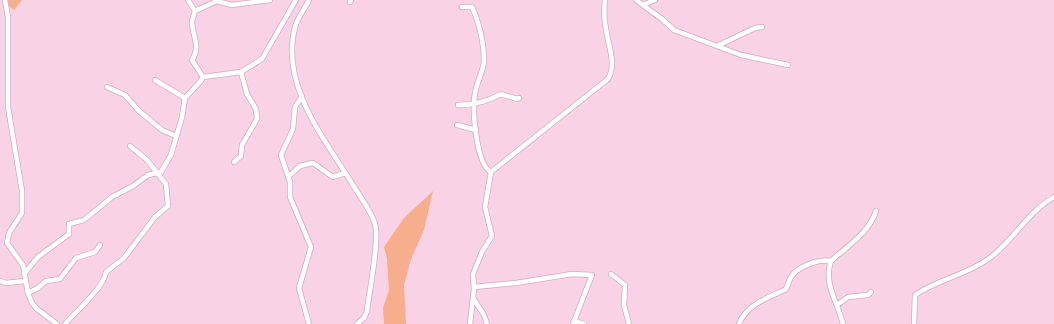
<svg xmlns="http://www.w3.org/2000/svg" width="1054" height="324" font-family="Helvetica,sans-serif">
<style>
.green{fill:#f6ae8c}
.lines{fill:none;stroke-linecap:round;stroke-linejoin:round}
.minor-casing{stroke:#d1abbf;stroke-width:6}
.minor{stroke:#fff;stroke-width:4.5}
</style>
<rect width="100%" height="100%" fill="#fad2e6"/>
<!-- green -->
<g class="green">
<polygon points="8,0 22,0 14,10 9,6"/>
<polygon points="433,191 424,230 411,259 404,285 406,324 384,324 383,308 389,290 387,259 384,247 404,218"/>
</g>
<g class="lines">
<!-- minor casing -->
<g class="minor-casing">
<g id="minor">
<polyline points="5,0 8,17 8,107 22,191 22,213 9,233 7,243 23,265 28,293 32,303 37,309 57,324"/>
<polyline points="188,0 195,11"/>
<path d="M309,0C305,8 299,16 296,24C278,83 324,138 353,185C360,197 371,210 375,224C380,239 369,293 367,311L364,318L357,324"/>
<polyline points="636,0 662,19 674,30 741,55 788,65"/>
<polyline points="350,2 351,0"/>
<polyline points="643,5 655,0"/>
<path d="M462,7H472C479,22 484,43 484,61C483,72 477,82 475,93C472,109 476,164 491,172"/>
<polyline points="717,46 755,28 762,27"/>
<path d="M203,77L192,60C201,46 193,38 192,23C192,20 194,15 195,11L217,1L232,5L270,0"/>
<polyline points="155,80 185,98"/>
<polyline points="107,87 125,95 139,111 162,130 176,136"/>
<polyline points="302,96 295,107 293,129 281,155 290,182 290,197 311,247 299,288 309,324"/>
<path d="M458,105C474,105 487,102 501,94L517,99L519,98"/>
<polyline points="457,125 476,130"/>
<polyline points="234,162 241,156 242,145 257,119 256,109 247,94 241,72"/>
<polyline points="288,177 300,166 313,163 333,177 345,173"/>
<polyline points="24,274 38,257 69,234 69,224 84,220 112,197 133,186 148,175 161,172 171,155 182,117 185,98 200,82 203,77 241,72 262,59 296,0"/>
<polyline points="611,274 625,285 624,305 629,324"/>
<polyline points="0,281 6,283 25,281"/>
<polyline points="474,287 516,283 572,274 592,275 573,324"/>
<polyline points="28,293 38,288 46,281 60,279 76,258 95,252 100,245"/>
<polyline points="473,298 484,315 487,324"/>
<polyline points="837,305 848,297 868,295 871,292"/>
<polyline points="574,321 584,324"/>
<path d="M65,324C76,311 103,289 106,272L124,258L155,217L168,206L166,184L147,160L130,146"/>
<path d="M470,324L474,289L473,274L482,252L492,236L485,207L491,172L608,79C617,64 608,45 606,29C604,20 604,9 605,0"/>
<path d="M739,324C747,304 768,298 786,289C788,285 789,280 791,277C798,266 819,259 831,261"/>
<path d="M843,324C838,303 823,283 831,261C847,246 869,233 876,211"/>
<path d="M914,324L915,295C937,280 965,275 987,260C1013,242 1026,213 1054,197"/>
</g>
</g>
<!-- minor -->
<use href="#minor" class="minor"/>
</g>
</svg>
